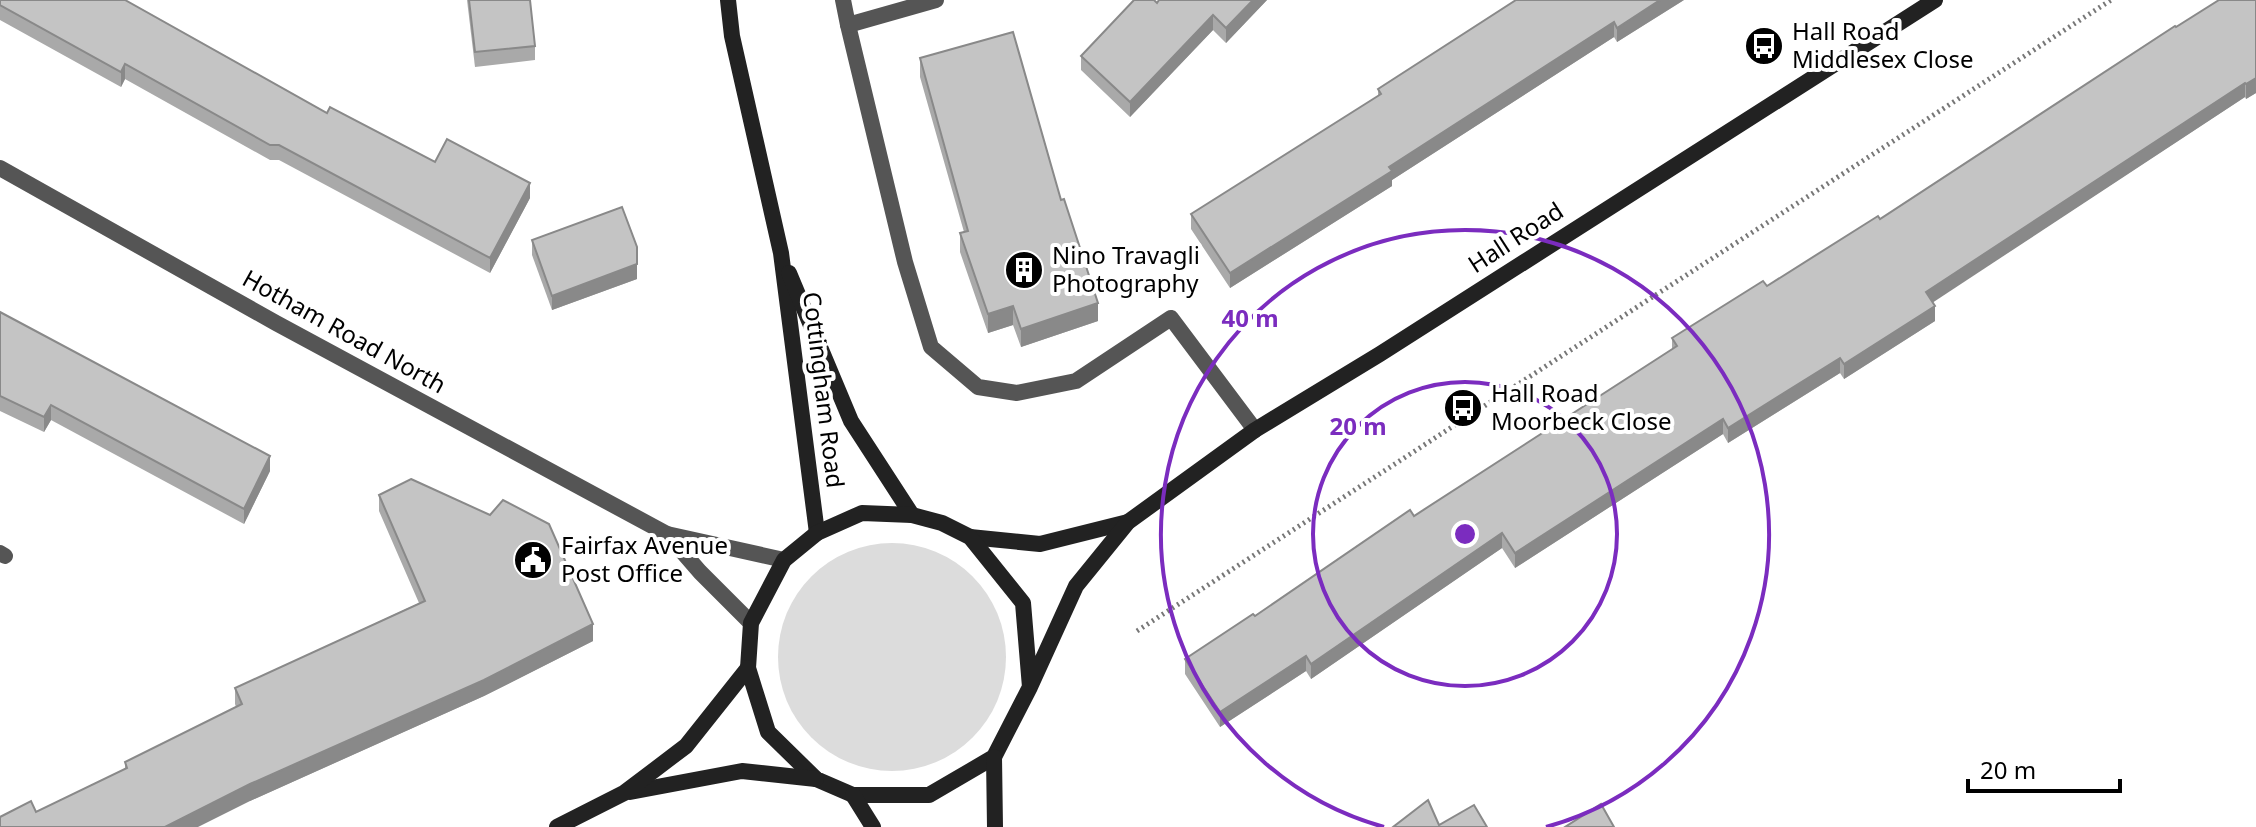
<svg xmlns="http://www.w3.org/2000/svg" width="2256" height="827" font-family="'Noto Sans',sans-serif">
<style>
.green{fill:#dcdcdc}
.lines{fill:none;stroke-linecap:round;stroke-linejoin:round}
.path{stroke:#777;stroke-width:5;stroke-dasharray:2 4;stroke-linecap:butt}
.lane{stroke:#555;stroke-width:16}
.street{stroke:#555;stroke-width:16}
.secondary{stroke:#222;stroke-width:16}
.wall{fill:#a9a9a9}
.shaded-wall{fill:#898989}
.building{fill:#c4c4c4;stroke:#898989;stroke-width:2}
.ring{fill:none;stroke:#7b2cbf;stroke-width:4}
.labels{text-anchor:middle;stroke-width:8;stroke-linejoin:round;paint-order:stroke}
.poi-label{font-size:24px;fill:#000;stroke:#fff;text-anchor:start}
.street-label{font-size:24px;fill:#000;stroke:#fff}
.centre{fill:#7b2cbf;stroke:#fff;stroke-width:4}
.ring-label{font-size:24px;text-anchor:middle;font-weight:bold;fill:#7b2cbf;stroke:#fff;stroke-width:8;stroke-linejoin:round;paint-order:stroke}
</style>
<rect width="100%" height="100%" fill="#fff"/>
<!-- green -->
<circle class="green" cx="892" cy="657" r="114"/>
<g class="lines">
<!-- path -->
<polyline class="path" points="1137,631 2111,0"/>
<!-- lane -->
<g class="lane">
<polyline points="848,25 905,262 931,347 978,387 1017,393 1076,381 1171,318 1255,430"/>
<polyline points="0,553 5,556"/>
</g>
<!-- street -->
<g class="street">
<polyline points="843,0 848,25 936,0"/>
<polyline points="0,168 276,323 667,534 784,560"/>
<polyline points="667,534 700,572 751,623"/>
</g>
<!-- secondary -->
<g class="secondary">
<polyline points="728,0 732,36 781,253 817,533"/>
<polyline points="789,273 851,421 912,515"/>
<polyline points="970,537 1040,544 1128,522"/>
<polyline points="1030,687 1023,603 970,537 942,523 912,515 862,513 817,533 784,560 751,623 748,668 768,732 816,779 853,795 929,795 994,757 1030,687 1076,586 1128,522 1255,430 1380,354 1935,0"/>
<polyline points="994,757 995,827"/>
<polyline points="630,792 742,771 816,779"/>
<polyline points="853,795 873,827"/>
<polyline points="557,827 624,793 686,746 748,668"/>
</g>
</g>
<!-- wall -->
<g class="wall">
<polygon points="0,0 327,113 435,162 530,198 490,273 279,160 270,160 125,79 121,87 0,20"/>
<polygon points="467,0 530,0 535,46 535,60 475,67"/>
<polygon points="1159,0 1267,0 1226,43 1213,30 1130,117 1081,70 1081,56"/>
<polygon points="1684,0 1617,42 1614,37 1392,180 1392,186 1230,288 1191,229 1191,214 1378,96 1378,89"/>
<polygon points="2256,0 2256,93 2246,99 2245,97 1932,302 1935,321 1844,379 1840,373 1728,443 1723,434 1515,568 1502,548 1311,679 1306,671 1220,727 1185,674 1185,659 1255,616 1414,516 1672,350 1672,338 1767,286 1880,219 2176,27"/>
<polygon points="920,58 1061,200 1098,321 1021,347 1013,325 988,333 960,252 960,233 964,232 920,77"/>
<polygon points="532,240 637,279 552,310 532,255"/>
<polygon points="0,312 270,471 244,524 51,420 44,432 0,411"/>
<polygon points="379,495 593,641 484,696 250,801 36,812 125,769 125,762 236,707 235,704 235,688 419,603 379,511"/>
</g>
<!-- shaded-wall -->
<g class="shaded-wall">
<polygon points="1253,0 1267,0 1226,43 1226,28"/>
<polygon points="1660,0 1684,0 1617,42 1617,28"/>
<polygon points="1213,15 1213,30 1130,117 1130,102"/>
<polygon points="1614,22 1614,37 1392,180 1392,186 1230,288 1230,273 1389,167"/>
<polygon points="125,64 125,79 121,87 121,72"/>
<polygon points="2256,78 2256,93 2246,99 2246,84"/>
<polygon points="2245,83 2245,97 1926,307 1926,292"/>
<polygon points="530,183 530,198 490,273 490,258"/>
<polygon points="637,264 637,279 552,310 552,296"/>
<polygon points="1098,303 1098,321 1021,347 1021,329"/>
<polygon points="1013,306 1013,325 988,333 988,314"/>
<polygon points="1935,306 1935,321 1844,379 1844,364"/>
<polygon points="1840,358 1840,373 1728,443 1728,428"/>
<polygon points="51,405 51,420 44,432 44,417"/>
<polygon points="1723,419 1723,434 1515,568 1515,553"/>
<polygon points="270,456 270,471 244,524 244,509"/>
<polygon points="1502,533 1502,548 1311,679 1311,664"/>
<polygon points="593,624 593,641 484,696 250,801 198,827 165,827 250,784"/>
<polygon points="1306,656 1306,671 1220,727 1220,712"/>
</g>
<!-- building -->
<g class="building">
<polygon points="0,0 125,0 327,113 330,107 435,162 447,139 530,183 490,258 279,145 270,145 125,64 121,72 0,5"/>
<polygon points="469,0 530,0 535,46 475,52"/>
<polygon points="1134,0 1154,0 1157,3 1159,0 1253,0 1226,28 1213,15 1130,102 1081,56"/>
<polygon points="1516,0 1660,0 1617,28 1614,22 1389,167 1392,171 1230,273 1191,214 1381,94 1378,89"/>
<polygon points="2219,0 2256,0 2256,78 2246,84 2245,83 1926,292 1935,306 1844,364 1840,358 1728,428 1723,419 1515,553 1502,533 1311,664 1306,656 1220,712 1185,659 1253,614 1255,616 1410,510 1414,516 1677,346 1672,338 1763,281 1767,286 1878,216 1880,219 2175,26 2176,27"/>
<polygon points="1013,32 1061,200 1064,199 1098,303 1021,329 1013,306 988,314 960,233 968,231 920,58"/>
<polygon points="622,207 637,247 637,264 552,296 532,240"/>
<polygon points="0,312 270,456 244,509 51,405 44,417 0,396"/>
<polygon points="411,479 490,515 503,500 549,524 593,624 484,680 250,784 165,827 0,827 0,817 31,801 36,812 127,768 125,762 242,704 235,688 425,601 379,495"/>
<polygon points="1428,800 1439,825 1474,805 1487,827 1393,827"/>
<polygon points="1601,804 1614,827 1565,827"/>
</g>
<!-- distance rings -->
<g class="ring">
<circle cx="1465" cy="534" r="152"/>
<path d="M1384 827A304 304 0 1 1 1546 827"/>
</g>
<!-- icons -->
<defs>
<g id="bus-disc" transform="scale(2)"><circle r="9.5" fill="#000" stroke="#fff"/><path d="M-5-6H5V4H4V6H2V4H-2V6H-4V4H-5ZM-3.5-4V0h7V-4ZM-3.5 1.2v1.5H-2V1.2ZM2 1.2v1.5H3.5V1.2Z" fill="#fff"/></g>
<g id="building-disc" transform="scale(2)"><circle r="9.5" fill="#000" stroke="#fff"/><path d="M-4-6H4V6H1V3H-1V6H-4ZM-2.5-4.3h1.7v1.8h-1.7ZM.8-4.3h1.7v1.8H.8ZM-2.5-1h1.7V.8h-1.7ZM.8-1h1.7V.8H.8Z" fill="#fff"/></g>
<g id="civic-disc" transform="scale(2)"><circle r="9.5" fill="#000" stroke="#fff"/><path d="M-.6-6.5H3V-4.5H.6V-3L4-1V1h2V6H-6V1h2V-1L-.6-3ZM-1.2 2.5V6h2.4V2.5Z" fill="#fff"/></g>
</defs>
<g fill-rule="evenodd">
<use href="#bus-disc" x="1764" y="46"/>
<use href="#building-disc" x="1024" y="270"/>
<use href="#bus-disc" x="1463" y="408"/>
<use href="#civic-disc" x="533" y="560"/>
</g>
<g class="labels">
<!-- poi labels -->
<g class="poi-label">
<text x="1792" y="40">Hall Road<tspan x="1792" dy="28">Middlesex Close</tspan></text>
<text x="1052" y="264">Nino Travagli<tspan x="1052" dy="28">Photography</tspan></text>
<text x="1491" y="402">Hall Road<tspan x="1491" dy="28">Moorbeck Close</tspan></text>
<text x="561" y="554">Fairfax Avenue<tspan x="561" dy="28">Post Office</tspan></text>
</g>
<!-- street labels -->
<g class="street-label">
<text transform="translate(1516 238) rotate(-33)" y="8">Hall Road</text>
<text transform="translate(344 332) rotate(29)" y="8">Hotham Road North</text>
<text transform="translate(823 390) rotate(83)" y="8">Cottingham Road</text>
</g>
</g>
<circle cx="1465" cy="534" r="12" class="centre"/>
<g class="ring-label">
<text x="1250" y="327">40 m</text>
<text x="1358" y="435">20 m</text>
</g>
<!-- scale -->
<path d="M1968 779v12h152v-12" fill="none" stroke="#000000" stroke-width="4"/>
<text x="1980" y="779" font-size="24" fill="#000000" stroke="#ffffff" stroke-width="6" paint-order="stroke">20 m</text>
</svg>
